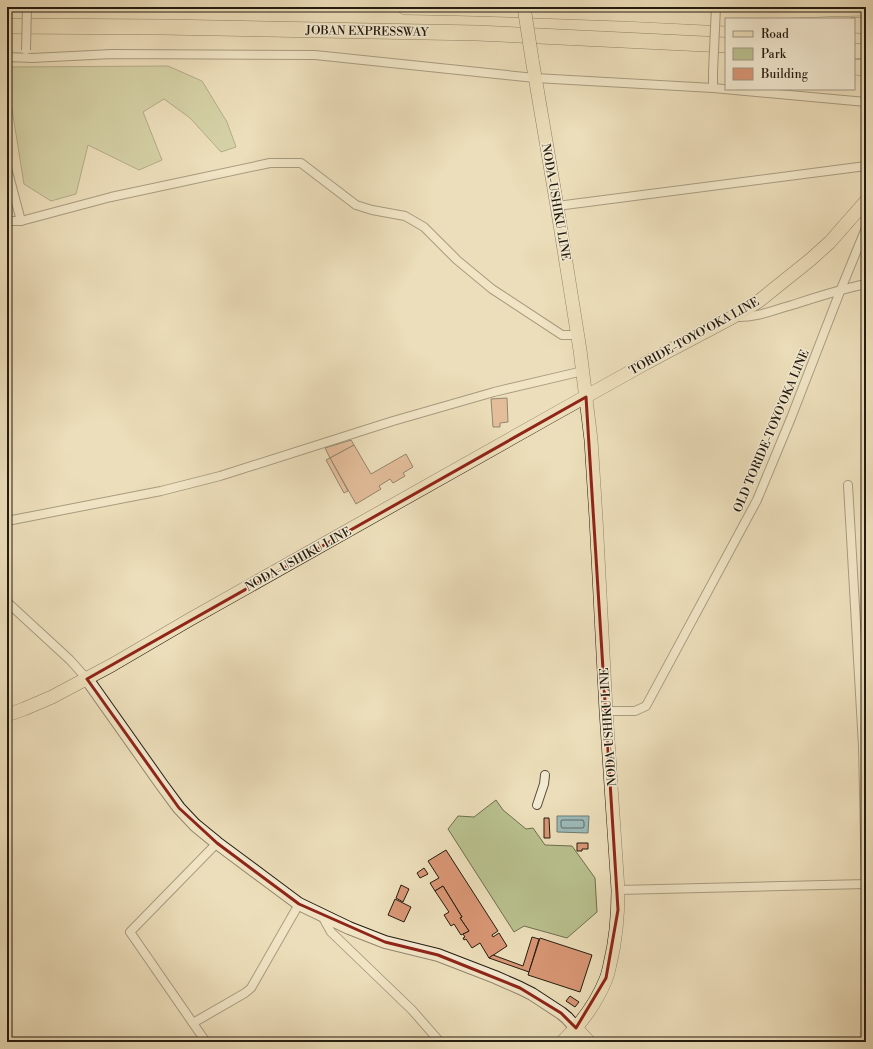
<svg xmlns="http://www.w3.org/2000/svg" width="873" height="1049" font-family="'Libre Bodoni',serif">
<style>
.green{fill:#b9c18f;stroke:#6e6e4f}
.water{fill:#9cbab9;stroke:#6c7a75}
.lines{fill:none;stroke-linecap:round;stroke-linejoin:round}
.shore{stroke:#606a64;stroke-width:1}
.building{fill:#d99675;stroke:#241b0f}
.street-casing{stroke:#564c3a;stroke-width:10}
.secondary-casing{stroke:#241b0f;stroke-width:14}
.primary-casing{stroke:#241b0f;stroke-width:14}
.highway-casing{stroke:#241b0f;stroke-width:16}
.street{stroke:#f3ead2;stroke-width:8}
.secondary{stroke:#f3ead2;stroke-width:12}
.primary{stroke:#ecdeba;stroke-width:13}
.highway{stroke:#ecdeba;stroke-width:15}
.street-bridge-casing{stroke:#564c3a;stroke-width:10;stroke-linecap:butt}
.primary-bridge-casing{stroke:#241b0f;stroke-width:14;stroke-linecap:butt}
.street-bridge{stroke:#f3ead2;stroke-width:8}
.primary-bridge{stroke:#ecdeba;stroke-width:13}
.marked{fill:none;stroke:#8f2418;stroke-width:3;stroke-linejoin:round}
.labels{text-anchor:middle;stroke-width:3;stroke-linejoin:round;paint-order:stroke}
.street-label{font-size:12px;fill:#241b0f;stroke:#f3ead2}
</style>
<rect width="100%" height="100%" fill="#ecdeba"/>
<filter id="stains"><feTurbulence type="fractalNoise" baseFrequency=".005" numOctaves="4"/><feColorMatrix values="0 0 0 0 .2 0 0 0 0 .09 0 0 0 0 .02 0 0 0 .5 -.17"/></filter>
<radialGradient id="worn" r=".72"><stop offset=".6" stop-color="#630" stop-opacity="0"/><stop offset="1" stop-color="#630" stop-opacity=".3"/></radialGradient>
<!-- green -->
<g class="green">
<polygon points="168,66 202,81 227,122 236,147 221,152 190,118 164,99 143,112 162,160 139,170 88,145 76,194 51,201 24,184 11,103 7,103 7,67"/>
<polygon points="496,800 503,810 526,829 533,828 545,845 572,846 595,878 597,912 567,938 524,926 514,932 448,829 458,816 474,817"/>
</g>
<!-- water -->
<polygon class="water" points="557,816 589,816 588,833 557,832"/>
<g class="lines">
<!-- shore -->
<polygon class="shore" points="563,820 583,820 584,822 584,827 583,828 562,828 561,826 561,821"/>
</g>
<!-- building -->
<g class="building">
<polygon points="507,398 508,422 500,423 500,427 493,427 491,399"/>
<polygon points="351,440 354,445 330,458 325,448"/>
<polygon points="354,445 371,474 406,454 413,467 403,473 405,476 393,483 390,479 379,486 381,489 356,504 330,458"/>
<polygon points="330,458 348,491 344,493 326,460"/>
<polygon points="544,818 549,818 550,838 544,838"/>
<polygon points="577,843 588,843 588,849 582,849 582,851 577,851"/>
<polygon points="446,850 498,931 492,935 493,937 499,933 507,946 489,958 480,943 472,948 466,939 464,940 463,938 465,937 463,934 469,931 460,918 462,917 443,886 435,891 430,883 439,878 428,861"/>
<polygon points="424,868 428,874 420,878 417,873"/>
<polygon points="401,885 409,889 403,902 396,898"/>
<polygon points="443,886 462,917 460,918 469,931 461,935 454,924 451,926 444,915 449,912 435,891"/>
<polygon points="395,899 411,907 404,922 388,915"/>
<polygon points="532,937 539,939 529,972 489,958 493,955 523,966"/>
<polygon points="540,938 592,955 580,992 528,975"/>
<polygon points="570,996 579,1002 575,1007 566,1001"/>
</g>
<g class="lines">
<!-- street casing -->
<g class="street-casing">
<g id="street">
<polyline points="7,57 32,58 112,54 315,55 535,78 713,88 866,102"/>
<polyline points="713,72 713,88"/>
<polyline points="7,168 21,221"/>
<polyline points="557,206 866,166"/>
<polyline points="7,221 21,221 111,197 270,163 301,163 356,205 372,210 405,216 424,227 457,260 492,289 562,335 578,335"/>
<path d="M736,317C755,318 774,310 792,305C817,297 841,289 866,284"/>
<polyline points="848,485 863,746"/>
<polyline points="7,521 161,491 220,476 393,421 494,392 583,371"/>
<polyline points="7,602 70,660 87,679"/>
<polyline points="606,711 635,711 646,706 757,500 791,418 841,289 866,228"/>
<polyline points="537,805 544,784 545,775"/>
<polyline points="618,890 866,884 863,746 866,746"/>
<polyline points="321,914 331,932 412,1010 440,1042"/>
<polyline points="193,1023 245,993 251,988 299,904"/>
<polyline points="206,1042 130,932 217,843"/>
</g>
</g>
<!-- secondary casing -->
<g class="secondary-casing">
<polyline id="secondary" points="87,679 162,785 179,808 195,825 217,843 299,904 349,928 385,942 438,955 495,977 520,988 532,994 561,1013 567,1018 576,1028"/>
</g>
<!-- primary casing -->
<g class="primary-casing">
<g id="primary">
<path d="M532,59L557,206L580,350L591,440L596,518L606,711L618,890C618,915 616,940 610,964C609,969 608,974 606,979C596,1004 581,1024 562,1042"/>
<polyline points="7,715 24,709 52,697 112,665 189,620 560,411 646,363 733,317 759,301 810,260 830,242 866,201"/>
<polyline points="576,1028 589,1042"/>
</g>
</g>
<!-- highway casing -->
<g class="highway-casing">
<g id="highway">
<path d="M405,7C516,9 626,13 737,19"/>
<polyline points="725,13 829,9 866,8"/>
<polyline points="854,25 866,26"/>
<polyline points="7,26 163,27 477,33 726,45"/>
<polyline points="854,51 866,51"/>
<polyline points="854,67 866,68"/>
</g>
</g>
<!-- street -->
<use href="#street" class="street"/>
<!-- secondary -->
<use href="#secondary" class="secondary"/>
<!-- primary -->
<use href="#primary" class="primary"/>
<!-- highway -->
<use href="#highway" class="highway"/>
<!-- street-bridge casing -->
<g class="street-bridge-casing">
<g id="street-bridge">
<polyline points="26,50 27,7"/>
<polyline points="713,72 716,7"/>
</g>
</g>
<!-- primary-bridge casing -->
<g class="primary-bridge-casing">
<polyline id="primary-bridge" points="524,7 532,59"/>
</g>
<!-- street-bridge -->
<use href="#street-bridge" class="street-bridge"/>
<!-- primary-bridge -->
<use href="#primary-bridge" class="primary-bridge"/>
</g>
<!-- marked area -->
<path d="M0 0H873V1049H0ZM586,397L618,910L606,978L576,1028L561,1013L520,988L438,955L385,942L299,904L217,843L179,808L87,679Z" fill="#ecdeba" fill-opacity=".55" fill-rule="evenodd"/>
<path class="marked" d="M586,397L618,910L606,978L576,1028L561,1013L520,988L438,955L385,942L299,904L217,843L179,808L87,679Z"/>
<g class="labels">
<!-- street labels -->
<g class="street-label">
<text transform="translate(367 31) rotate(1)" y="4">JOBAN EXPRESSWAY</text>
<text transform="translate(556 202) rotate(80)" y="4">NODA-USHIKU LINE</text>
<text transform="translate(694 336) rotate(-29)" y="4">TORIDE-TOYO'OKA LINE</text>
<text transform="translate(771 431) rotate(-67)" y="4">OLD TORIDE-TOYO'OKA LINE</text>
<text transform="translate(298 559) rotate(-29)" y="4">NODA-USHIKU LINE</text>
<text transform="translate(608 727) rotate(-94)" y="4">NODA-USHIKU LINE</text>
</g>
</g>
<!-- margin -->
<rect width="873" height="1049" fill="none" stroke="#ecdeba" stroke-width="24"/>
<rect x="8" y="8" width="857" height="1033" fill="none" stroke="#241b0f" stroke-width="2"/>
<rect x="12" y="12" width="849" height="1025" fill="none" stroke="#241b0f"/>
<!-- legend -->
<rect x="725" y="18" width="130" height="72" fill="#f3ead2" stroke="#a09784"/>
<rect x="733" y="31" width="20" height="6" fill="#ecdeba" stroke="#a09784"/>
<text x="761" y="38" font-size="12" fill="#241b0f">Road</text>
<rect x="733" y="48" width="20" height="12" fill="#b9c18f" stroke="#a09784"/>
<text x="761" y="58" font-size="12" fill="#241b0f">Park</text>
<rect x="733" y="68" width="20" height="12" fill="#d99675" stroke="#a09784"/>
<text x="761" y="78" font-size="12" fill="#241b0f">Building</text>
<rect width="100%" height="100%" filter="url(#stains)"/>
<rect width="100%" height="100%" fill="url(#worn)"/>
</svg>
